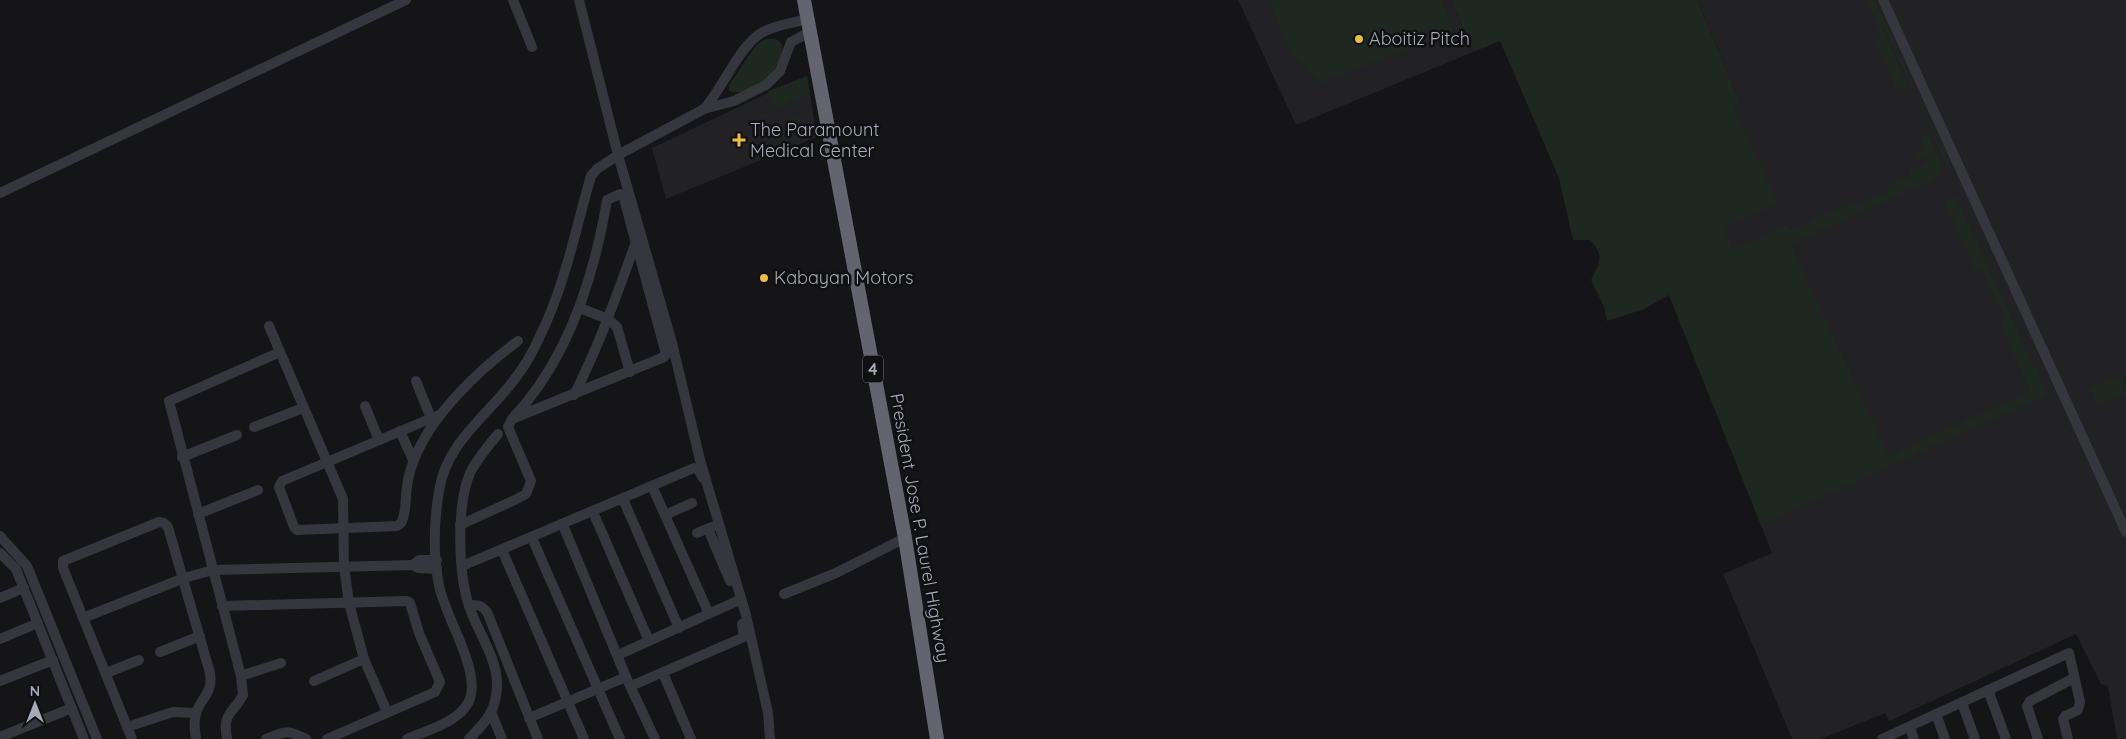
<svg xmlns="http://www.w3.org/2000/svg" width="2126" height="739" font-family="Quicksand,sans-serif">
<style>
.built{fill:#222124}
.green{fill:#1f2721}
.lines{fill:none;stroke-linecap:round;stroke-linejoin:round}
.minor{stroke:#36373c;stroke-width:10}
.highway{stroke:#63646d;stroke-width:14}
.poi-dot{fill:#ebbf39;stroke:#101012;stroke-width:2}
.labels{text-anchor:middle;stroke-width:5;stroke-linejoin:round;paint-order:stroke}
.shield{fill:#101012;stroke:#7a7c86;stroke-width:1}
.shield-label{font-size:16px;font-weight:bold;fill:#a8abb7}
.poi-label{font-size:18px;fill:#a8abb7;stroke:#101012;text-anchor:start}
.street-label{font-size:18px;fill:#a8abb7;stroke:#101012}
</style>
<rect width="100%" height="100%" fill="#151517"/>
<!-- built -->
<g class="built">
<polygon points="1238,0 1451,0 1473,52 1296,125"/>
<polygon points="1697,0 2126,0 2126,739 2117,739 2108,686 2101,684 2076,634 1889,721 1885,713 1821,739 1792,739 1723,574 1772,553 1669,295 1667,137 1740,102"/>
<polygon points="807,76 817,137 666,199 652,148 768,93 769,91"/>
</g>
<!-- green -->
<g class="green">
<path d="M1271,0H1441L1454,31L1322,83C1296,70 1276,27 1271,0Z"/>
<path d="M1451,0H1697L1740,102L1733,106L1779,204L1724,228L1733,249L1787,225L1790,230L1840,207L1841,208L1851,203L1853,207L1888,191L1886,186L1911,175L1909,170L1927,162L1925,157L1918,160L1914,153L1923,148L1921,137L1928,133L1943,166L1939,168L1943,175L1791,245L1889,456L2030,391L2000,324L2005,319L1982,270L1976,272L1944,202L1956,196L2033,365L2039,371L2038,374L2047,395L1761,525L1669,295L1644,309L1607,321L1604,307L1591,280C1600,262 1605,256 1590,240H1573L1559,178L1500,41L1473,52Z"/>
<polygon points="1866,0 1875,0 1913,83 1910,85 1883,25 1881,26 1908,86 1897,90 1893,86 1895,85 1874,40 1882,36"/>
<path d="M766,39H776L782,45C784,69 752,99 729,91V85L756,45Z"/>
<polygon points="807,76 810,93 775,109 767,94 769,91"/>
<polygon points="1921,104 1951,166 1950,172 1919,105"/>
<polygon points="799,116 802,130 792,134 786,122"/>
<polygon points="2120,375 2126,393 2098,405 2090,388"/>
</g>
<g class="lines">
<!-- minor -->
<g class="minor">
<polyline points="513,0 532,47"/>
<polyline points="579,0 618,155 672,343 700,460 746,615 768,713 770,739"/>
<polyline points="1883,0 2126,532"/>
<path d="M704,109C723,88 740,44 763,32C776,25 793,23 807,19"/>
<polyline points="0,193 406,0"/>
<polyline points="580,308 608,319 617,327 630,372"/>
<polyline points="269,326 343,499 344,566 349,603 364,659 387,712"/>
<polyline points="416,381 431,418"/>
<path d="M574,395C599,346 617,294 636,242"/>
<polyline points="365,406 379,440"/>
<path d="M439,415L282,481L279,487L294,527L297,530L397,526L401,523C407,513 405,497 407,486C408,477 411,468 414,460C431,415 480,369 518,341"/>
<polyline points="254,427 303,408"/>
<polyline points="400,431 413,460"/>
<polyline points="182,457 237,435"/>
<polyline points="652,486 709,614"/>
<polyline points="623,499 679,628"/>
<polyline points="593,512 649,641"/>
<polyline points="198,514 258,490"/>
<polyline points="665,515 692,503"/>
<path d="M460,525L517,499L526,494L531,481L508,427L512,419L664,357L666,354L623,195L620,194L607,200C594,278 568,360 512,419"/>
<polyline points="563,525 626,677 655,739"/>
<polyline points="708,529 730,581"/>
<polyline points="697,533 714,526"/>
<polyline points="0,536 27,566 97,739"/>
<polyline points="532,538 620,739"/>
<polyline points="502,550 584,739"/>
<polyline points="0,553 16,569 84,739"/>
<polyline points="413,565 419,560 437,560"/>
<polyline points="462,566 694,468 698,469 703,478"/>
<polyline points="784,594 836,573 905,538"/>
<polyline points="0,598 24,588"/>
<polyline points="222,606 407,601 410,603 419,633 440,682 435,692 327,739"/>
<path d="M469,606C478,604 481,605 487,612L538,739"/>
<polyline points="83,618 184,578 213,570 413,565 418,568 437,569"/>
<polyline points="0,639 38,623"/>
<polyline points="160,652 200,636"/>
<polyline points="618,655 737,601"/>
<polyline points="106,673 139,660"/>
<polyline points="663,673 691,739"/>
<polyline points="241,676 281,663"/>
<polyline points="0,681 53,660"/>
<polyline points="314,681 364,659"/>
<polyline points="631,686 744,637 742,624"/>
<polyline points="1988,690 2006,739"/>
<polyline points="1962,703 1975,739"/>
<polyline points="491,712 502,739"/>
<polyline points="1936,714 1945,739"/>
<polyline points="529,718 626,677"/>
<polyline points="127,727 173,712 196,713"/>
<polyline points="1910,727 1914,739"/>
<polyline points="0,737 72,708"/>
<path d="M132,739L63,568V561L159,522L164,523L168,527L210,673C213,696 200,697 196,714C193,722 195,731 196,739"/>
<path d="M227,739C222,713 232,715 243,695L241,676L169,401L280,352"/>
<path d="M266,739C286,731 286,729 306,739"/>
<path d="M407,739C427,730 457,723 468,703C484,674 444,616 439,585C433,555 434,521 439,491C446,443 488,415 514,380C524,367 533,352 539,338C565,286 575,231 591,176L597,169L618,155L704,109L734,101L766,85L780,71L791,42L810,32"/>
<path d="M469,739C486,722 497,710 497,684C497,657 477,631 469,606C458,572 456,503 471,471C478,458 488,446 498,434"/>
<polyline points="1882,739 2069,653 2080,702 2078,710 2065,716 2063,719 2068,739"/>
<polyline points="2038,739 2027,706 2030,701 2074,678"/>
</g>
<!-- highway -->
<polyline class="highway" points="804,0 905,538 937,739"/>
</g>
<!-- markers -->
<g class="poi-dot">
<circle cx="1359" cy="39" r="5"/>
<path d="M736.5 132.5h5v5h5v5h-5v5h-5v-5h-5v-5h5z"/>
<circle cx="764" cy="278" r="5"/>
</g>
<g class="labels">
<!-- shield labels -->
<rect class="shield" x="863" y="355.5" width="20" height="27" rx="4"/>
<g class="shield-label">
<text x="873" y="375">4</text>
</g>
<!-- poi labels -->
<g class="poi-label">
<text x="1369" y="45">Aboitiz Pitch</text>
<text x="750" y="136">The Paramount<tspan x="750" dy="21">Medical Center</tspan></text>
<text x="774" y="284">Kabayan Motors</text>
</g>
<!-- street labels -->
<g class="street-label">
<text transform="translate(920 528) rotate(80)" y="6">President Jose P. Laurel Highway</text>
</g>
</g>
<!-- north arrow -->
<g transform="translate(35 704)" stroke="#101012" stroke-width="4" paint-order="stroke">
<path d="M0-4L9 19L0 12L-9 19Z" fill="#a8abb7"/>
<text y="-8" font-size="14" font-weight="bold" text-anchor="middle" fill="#a8abb7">N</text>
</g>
</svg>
